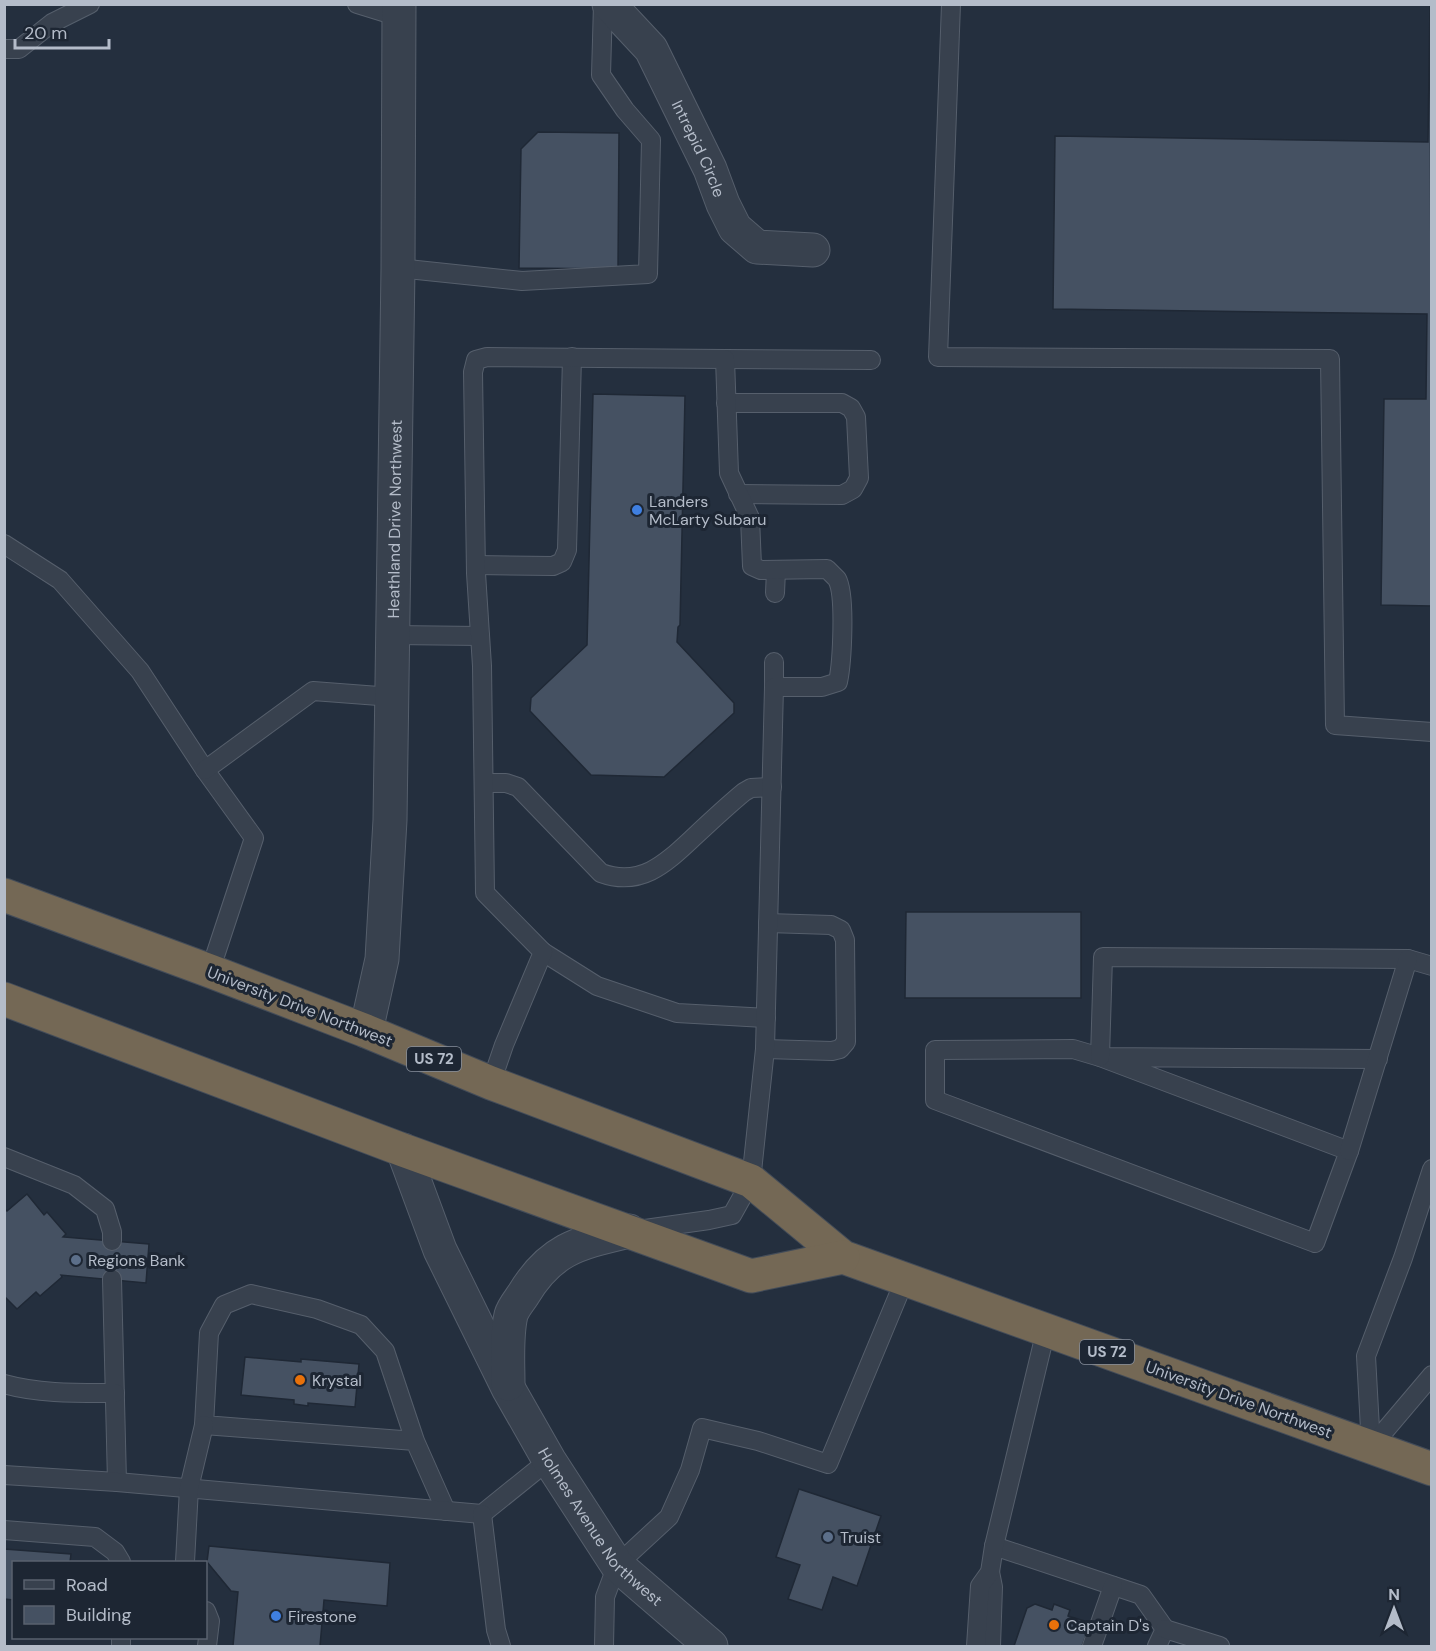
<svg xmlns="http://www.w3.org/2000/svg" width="1436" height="1651" font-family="'DM Sans',sans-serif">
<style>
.building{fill:#455162;stroke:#1f2835;stroke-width:1.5}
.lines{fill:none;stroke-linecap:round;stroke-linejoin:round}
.lane-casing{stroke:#565f6c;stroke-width:20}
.street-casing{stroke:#565f6c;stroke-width:35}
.highway-casing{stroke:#434c59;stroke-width:35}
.lane{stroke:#38414e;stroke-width:18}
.street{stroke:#38414e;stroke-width:33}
.highway{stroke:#746855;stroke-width:33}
.shop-dot{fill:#3f7fe0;stroke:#1d2633;stroke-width:2}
.service-dot{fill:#5c6f8a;stroke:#1d2633;stroke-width:2}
.food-dot{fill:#e8710a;stroke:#1d2633;stroke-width:2}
.labels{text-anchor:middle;stroke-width:6;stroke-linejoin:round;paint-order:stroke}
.shield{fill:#1d2633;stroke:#878f9c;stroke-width:1.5}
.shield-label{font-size:15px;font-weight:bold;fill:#b4bcc9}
.street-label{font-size:16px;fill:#b4bcc9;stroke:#1d2633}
.poi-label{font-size:16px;fill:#b4bcc9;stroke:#1d2633;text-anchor:start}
</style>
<rect width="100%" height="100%" fill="#242f3e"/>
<!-- building -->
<g class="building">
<polygon points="1430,4 1432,606 1381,605 1384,399 1426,399 1427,314 1053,309 1055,136 1428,142"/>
<polygon points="538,132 619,133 618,269 519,268 521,149"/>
<polygon points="593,394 685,396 680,625 678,627 677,642 734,703 734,713 664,777 591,775 530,711 531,698 587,645"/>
<polygon points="906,912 1081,912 1081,998 905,998"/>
<polygon points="27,1194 44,1215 47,1212 66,1234 63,1237 149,1244 146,1283 61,1275 62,1277 40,1296 36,1292 17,1309 4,1296 4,1208 7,1211"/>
<polygon points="245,1357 301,1362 301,1359 359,1364 355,1407 308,1403 308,1406 294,1404 294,1400 241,1395"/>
<polygon points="799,1489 881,1516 857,1586 833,1577 822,1610 788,1599 800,1565 776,1557"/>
<polygon points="209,1546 390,1563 387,1606 324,1600 320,1646 233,1646 238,1592 231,1591 207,1562"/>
<polygon points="4,1549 71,1554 70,1562 14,1562 14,1600 4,1599"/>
<polygon points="1035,1604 1052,1610 1054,1604 1070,1610 1068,1616 1085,1621 1088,1630 1082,1646 1014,1646 1027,1608"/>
</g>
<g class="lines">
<!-- lane casing -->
<g class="lane-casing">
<g id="lane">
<polyline points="357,4 399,17"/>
<polyline points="951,4 938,357 1330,359 1335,725 1432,732"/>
<polyline points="4,49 19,49 52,23 90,4"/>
<polyline points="398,268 522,281 648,274 651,140 625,110 601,75 603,4"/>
<polyline points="725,359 871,360"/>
<polyline points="726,403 842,403 851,408 856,417 859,478 853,489 842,495 738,494"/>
<polyline points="4,544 60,580 140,671 205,770 254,838 210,971"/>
<polyline points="476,565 553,566 562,562 567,550 572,357"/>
<polyline points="775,593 776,570"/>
<polyline points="393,635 480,636"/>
<polyline points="774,662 774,687"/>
<polyline points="205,770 313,691 392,697"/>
<path d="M484,783H506L518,787L601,873C642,888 667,862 695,836C711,821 727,806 744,792L751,788L772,787"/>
<polyline points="543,952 597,986 677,1013 766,1018"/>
<polyline points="765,1049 832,1051 840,1049 846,1042 845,940 841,930 831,925 768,923"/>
<polyline points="1100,1057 1349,1151 1315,1243 935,1100 935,1050 1073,1049 1100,1057 1378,1059"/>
<polyline points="1100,1057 1103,957 1408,959 1432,966"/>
<path d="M491,1083L504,1045L543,952L485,893L482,666L476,573L473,372L476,360L487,357L725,359L729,473L750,518L752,566L761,570L827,569C830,572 834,576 837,579C846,595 842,663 838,682L822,687H774L765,1049L751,1181L732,1215L709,1220L638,1230"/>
<polyline points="1349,1151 1408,959"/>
<polyline points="4,1157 74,1185 105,1209 112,1232 112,1241"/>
<polyline points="112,1279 117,1482"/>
<path d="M4,1384C40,1394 78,1393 115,1393"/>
<polyline points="415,1441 204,1425 209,1333 224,1305 251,1294 317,1309 361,1325 385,1351 415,1441 446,1511"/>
<polyline points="1371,1447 1366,1356 1403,1258 1432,1169"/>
<polyline points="1371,1447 1432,1375"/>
<polyline points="4,1475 117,1482 482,1514 549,1460"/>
<polyline points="482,1514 496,1630 501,1646"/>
<polyline points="4,1530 95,1537 115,1552 121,1562"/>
<polyline points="994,1546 1141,1595 1165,1629 1157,1646"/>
<polyline points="185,1562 189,1488 204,1425"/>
<polyline points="990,1572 993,1587 991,1646"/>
<polyline points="206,1611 210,1621 207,1646"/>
<polyline points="1165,1629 1220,1646"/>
<polyline points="121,1646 121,1638"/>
<polyline points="604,1646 605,1597 617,1565 669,1517 690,1470 702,1428 758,1441 828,1464 905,1279"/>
<polyline points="976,1646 980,1586 990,1572 994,1546 1046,1330"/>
<polyline points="1092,1646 1113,1586"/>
</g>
</g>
<!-- street casing -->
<g class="street-casing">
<g id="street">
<path id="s1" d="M609,4L651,49L710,169L723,204L735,228L757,247L813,250"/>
<path id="s2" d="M366,1031L382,959L390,820L398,268L399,4"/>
<path id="s3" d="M403,1150L440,1250L508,1388L549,1460L617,1565L711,1646"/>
<path d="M508,1384C508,1361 506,1336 511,1315C513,1308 519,1301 523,1295C551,1248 579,1243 629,1231"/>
</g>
</g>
<!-- highway casing -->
<g class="highway-casing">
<g id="highway">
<polyline points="4,895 210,971 366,1031 491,1083 751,1181 843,1257 1432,1469"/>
<polyline points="4,999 403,1150 751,1276 843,1257"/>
</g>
</g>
<!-- lane -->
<use href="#lane" class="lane"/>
<!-- street -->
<use href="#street" class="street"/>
<!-- highway -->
<use href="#highway" class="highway"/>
</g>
<!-- markers -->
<g class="shop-dot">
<circle cx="637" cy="510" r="6"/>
<circle cx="276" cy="1616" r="6"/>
</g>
<g class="service-dot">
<circle cx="76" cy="1260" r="6"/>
<circle cx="828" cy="1537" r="6"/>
</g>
<g class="food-dot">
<circle cx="300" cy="1380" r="6"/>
<circle cx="1054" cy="1625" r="6"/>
</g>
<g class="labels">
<!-- shield labels -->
<g class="shield">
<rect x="407" y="1047" width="54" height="24" rx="4.5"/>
<rect x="1080" y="1340" width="54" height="24" rx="4.5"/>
</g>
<g class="shield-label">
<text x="434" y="1064">US 72</text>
<text x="1107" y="1357">US 72</text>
</g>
<!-- street labels -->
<g class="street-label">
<text dy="6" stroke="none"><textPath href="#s1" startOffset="172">Intrepid Circle</textPath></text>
<text dy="6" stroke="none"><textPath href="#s2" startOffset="514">Heathland Drive Northwest</textPath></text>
<text transform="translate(300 1006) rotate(21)" y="6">University Drive Northwest</text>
<text transform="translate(1239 1399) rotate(20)" y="6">University Drive Northwest</text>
<text dy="6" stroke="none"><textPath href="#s3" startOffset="428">Holmes Avenue Northwest</textPath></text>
</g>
<!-- poi labels -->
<g class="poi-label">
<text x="649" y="507">Landers<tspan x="649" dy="18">McLarty Subaru</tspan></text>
<text x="88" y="1266">Regions Bank</text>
<text x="312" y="1386">Krystal</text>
<text x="840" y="1543">Truist</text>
<text x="288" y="1622">Firestone</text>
<text x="1066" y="1631">Captain D's</text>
</g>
</g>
<!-- border -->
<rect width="1436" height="1651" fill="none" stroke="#b4bcc9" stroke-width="12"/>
<!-- legend -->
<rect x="12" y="1561" width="195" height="78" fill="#1d2633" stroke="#59626f" stroke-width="1.5"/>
<rect x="24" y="1580" width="30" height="9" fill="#38414e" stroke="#59626f" stroke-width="1.5"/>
<text x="66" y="1591" font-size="18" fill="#b4bcc9">Road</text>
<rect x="24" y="1606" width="30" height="18" fill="#455162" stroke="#59626f" stroke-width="1.5"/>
<text x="66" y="1621" font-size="18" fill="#b4bcc9">Building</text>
<!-- north arrow -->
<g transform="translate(1394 1609)" stroke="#1d2633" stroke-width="4.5" paint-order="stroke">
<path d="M0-4.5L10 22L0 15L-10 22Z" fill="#b4bcc9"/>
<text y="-9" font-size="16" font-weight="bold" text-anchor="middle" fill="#b4bcc9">N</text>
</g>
<!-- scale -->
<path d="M15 39v9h94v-9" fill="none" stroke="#b4bcc9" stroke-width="3"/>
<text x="24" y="39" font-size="18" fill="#b4bcc9" stroke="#1d2633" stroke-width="4.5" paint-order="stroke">20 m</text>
</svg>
